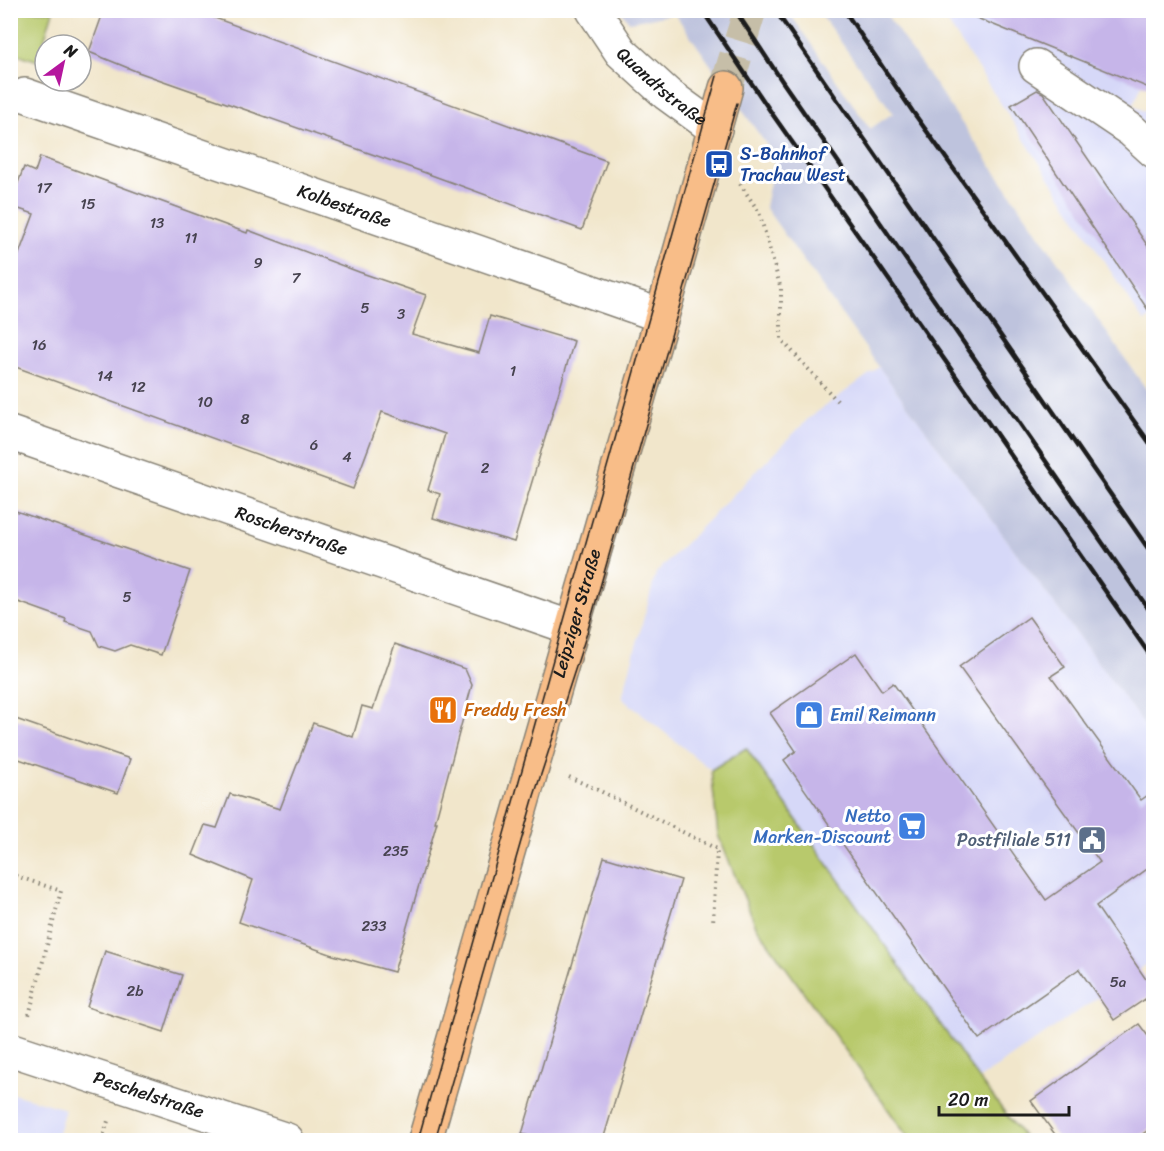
<svg xmlns="http://www.w3.org/2000/svg" width="1164" height="1151" font-family="Sriracha,sans-serif">
<style>
.built{fill:#d6d8f8}
.industrial{fill:#bec3dd}
.green{fill:#b8c96c;stroke:#6a7244;stroke-width:1.5}
.building{fill:#c6b5e9}
.lines{fill:none;stroke-linecap:round;stroke-linejoin:round}
.major-tunnel{stroke:#c6bea8;stroke-width:33;stroke-dasharray:33 16;stroke-linecap:butt}
.minor-casing{stroke:#868174;stroke-width:36}
.major-casing{stroke:#868174;stroke-width:36}
.path{stroke:#868174;stroke-width:4;stroke-dasharray:1.5 4.5;stroke-linecap:butt}
.minor{stroke:#fff;stroke-width:33}
.major{stroke:#f8bd88;stroke-width:33}
.tram{stroke:#1c1c1c;stroke-width:1.5}
.rail{stroke:#1c1c1c;stroke-width:4.5}
.labels{text-anchor:middle;stroke-width:6;stroke-linejoin:round;paint-order:stroke}
.number-label{font-size:15px;fill:#46424f}
.street-label{font-size:18px;fill:#1c1c1c;stroke:#fff}
.transit-label{font-size:18px;fill:#164399;stroke:#fff;text-anchor:start}
.food-label{font-size:18px;fill:#c56008;stroke:#fff;text-anchor:start}
.shop-label{font-size:18px;fill:#366cbe;stroke:#fff;text-anchor:start}
.service-label{font-size:18px;fill:#4e5e75;stroke:#fff;text-anchor:end}
</style>
<rect width="100%" height="100%" fill="#fff"/>
<filter id="ink" filterUnits="userSpaceOnUse"><feTurbulence type="fractalNoise" baseFrequency=".0167" numOctaves="2"/><feDisplacementMap in="SourceGraphic" scale="12" xChannelSelector="R" yChannelSelector="G"/><feConvolveMatrix kernelMatrix="1 2 1 2 8 2 1 2 1" color-interpolation-filters="sRGB"/></filter>
<filter id="wash" filterUnits="userSpaceOnUse"><feTurbulence type="fractalNoise" baseFrequency=".008" numOctaves="4" result="noise"/><feDisplacementMap in="SourceGraphic" scale="24" xChannelSelector="R" yChannelSelector="G"/><feGaussianBlur stdDeviation="1.35" result="paint"/><feColorMatrix in="noise" values="0 0 0 0 0 0 0 0 0 0 0 0 0 0 0 0 0 1.4 0 .05"/><feComposite in="paint" operator="in"/></filter>
<g filter="url(#wash)">
<rect width="100%" height="100%" fill="#f1e6cb"/>
<!-- built -->
<g class="built">
<polygon points="940,11 1126,11 1148,70 1133,106 1153,115 1154,314 1152,317 1144,322"/>
<polygon points="879,367 1153,737 1153,960 979,1079 746,748 711,770 622,698 656,573 809,418"/>
<polygon points="10,1093 65,1109 56,1140 11,1140"/>
</g>
<!-- industrial -->
<polygon class="industrial" points="621,11 788,11 870,129 893,113 818,11 884,11 1153,399 1153,737 879,367 765,207 775,157 675,14 629,22"/>
<!-- green -->
<g class="green">
<polygon points="11,10 53,11 38,61 11,52"/>
<polygon points="746,748 979,1079 1026,1140 910,1140 756,926 718,835 711,770"/>
</g>
<g id="blocks">
<!-- building -->
<g class="building">
<polygon points="104,10 193,10 607,161 582,230 423,172 138,72 89,52"/>
<polygon points="963,10 1154,10 1154,90 962,12"/>
<polygon points="1037,90 1043,93 1154,255 1154,319 1011,105"/>
<polygon points="40,157 247,233 248,230 359,272 426,295 412,334 479,353 490,316 574,341 514,542 433,518 440,494 428,490 445,434 382,412 353,489 10,365 10,278 34,214 10,206 10,204 24,167 35,172"/>
<polygon points="10,509 190,571 161,655 130,645 115,651 99,646 92,631 65,622 66,619 10,599"/>
<polygon points="1029,617 1065,667 1051,676 1141,800 1154,791 1154,864 1096,906 1154,991 1154,993 1114,1020 1079,969 979,1039 784,760 796,751 770,713 856,653 882,691 893,683 1046,900 1100,862 959,667"/>
<polygon points="395,644 465,669 472,685 435,822 437,822 394,972 333,955 239,922 253,880 193,855 205,825 217,828 230,794 280,809 313,723 353,737 362,706 373,709"/>
<polygon points="10,717 130,759 118,793 10,756"/>
<polygon points="604,857 681,880 603,1140 543,1140 522,1134"/>
<polygon points="105,951 182,975 164,1032 87,1007"/>
<polygon points="1139,1024 1154,1044 1154,1126 1134,1140 1059,1140 1031,1101"/>
</g>
</g>
</g>
<g filter="url(#ink)">
<use href="#blocks" fill-opacity="0" stroke="#868174" stroke-width="1.5"/>
<g class="lines">
<!-- major-tunnel -->
<polyline class="major-tunnel" points="726,88 750,10"/>
<!-- minor casing -->
<g class="minor-casing">
<g id="minor">
<path id="s1" d="M593,10L621,52L667,94L715,129"/>
<polyline points="1036,66 1131,130 1154,151"/>
<path id="s2" d="M25,95L662,316"/>
<path id="s3" d="M10,433L572,628"/>
<path id="s4" d="M10,1049L287,1140"/>
</g>
</g>
<!-- major casing -->
<g class="major-casing">
<g id="major">
<path id="s5" d="M425,1140L662,316L726,88"/>
</g>
</g>
<!-- path -->
<g class="path">
<polyline points="802,10 805,16"/>
<polyline points="740,184 759,212 781,289 781,339 839,403"/>
<polyline points="569,777 596,789 717,849 713,923"/>
<polyline points="10,874 61,891 29,1015"/>
<polyline points="102,1140 108,1121"/>
</g>
<!-- minor -->
<use href="#minor" class="minor"/>
<!-- major -->
<use href="#major" class="major"/>
<!-- tram -->
<g class="tram">
<polyline points="418,1140 717,76"/>
<polyline points="435,1140 534,796 587,633 737,103"/>
</g>
<!-- rail -->
<g class="rail">
<polyline points="702,10 773,115 866,247 1154,661"/>
<polyline points="735,10 782,81 1154,617"/>
<polyline points="775,10 1154,557"/>
<polyline points="844,10 913,112 1154,449"/>
</g>
</g>
</g>
<!-- icons -->
<defs>
<g id="bus-square" transform="scale(1.5)"><rect x="-9" y="-9" width="18" height="18" rx="4" fill="#1a4fb4" stroke="#fff"/><path d="M-5-6H5V4H4V6H2V4H-2V6H-4V4H-5ZM-3.5-4V0h7V-4ZM-3.5 1.2v1.5H-2V1.2ZM2 1.2v1.5H3.5V1.2Z" fill="#fff"/></g>
<g id="restaurant-square" transform="scale(1.5)"><rect x="-9" y="-9" width="18" height="18" rx="4" fill="#e8710a" stroke="#fff"/><path d="M-5-6h1v4h1v-4h1v4h1v-4h1v5L-1.5 .5V6h-2V.5L-5-1ZM5-6V6H3V1.5H1.5Q1.5-4 5-6Z" fill="#fff"/></g>
<g id="shop-square" transform="scale(1.5)"><rect x="-9" y="-9" width="18" height="18" rx="4" fill="#3f7fe0" stroke="#fff"/><path d="M-5-2.5h2.3a2.7 3.5 0 0 1 5.4 0H5L5.5 6h-11ZM-1.5-2.5h3a1.5 2.3 0 0 0-3 0Z" fill="#fff"/></g>
<g id="supermarket-square" transform="scale(1.5)"><rect x="-9" y="-9" width="18" height="18" rx="4" fill="#3f7fe0" stroke="#fff"/><path d="M-6-5.5h2.5l.6 2H6L4.5 2H-2.5L-4.4-4H-6ZM-1.5 3.2a1.3 1.3 0 1 0 .1 0ZM3 3.2a1.3 1.3 0 1 0 .1 0Z" fill="#fff"/></g>
<g id="civic-square" transform="scale(1.5)"><rect x="-9" y="-9" width="18" height="18" rx="4" fill="#5c6f8a" stroke="#fff"/><path d="M-.6-6.5H3V-4.5H.6V-3L4-1V1h2V6H-6V1h2V-1L-.6-3ZM-1.2 2.5V6h2.4V2.5Z" fill="#fff"/></g>
</defs>
<g fill-rule="evenodd">
<use href="#bus-square" x="719" y="164"/>
<use href="#restaurant-square" x="443" y="710"/>
<use href="#shop-square" x="809" y="715"/>
<use href="#supermarket-square" x="912" y="826"/>
<use href="#civic-square" x="1092" y="840"/>
</g>
<g class="labels">
<!-- number labels -->
<g class="number-label">
<text x="44" y="193">17</text>
<text x="88" y="209">15</text>
<text x="157" y="228">13</text>
<text x="191" y="243">11</text>
<text x="258" y="268">9</text>
<text x="296" y="283">7</text>
<text x="365" y="313">5</text>
<text x="401" y="319">3</text>
<text x="39" y="350">16</text>
<text x="513" y="376">1</text>
<text x="105" y="381">14</text>
<text x="138" y="392">12</text>
<text x="205" y="407">10</text>
<text x="245" y="424">8</text>
<text x="314" y="450">6</text>
<text x="347" y="462">4</text>
<text x="485" y="473">2</text>
<text x="127" y="602">5</text>
<text x="396" y="856">235</text>
<text x="374" y="931">233</text>
<text x="1118" y="987">5a</text>
<text x="135" y="996">2b</text>
</g>
<!-- street labels -->
<g class="street-label">
<text dy="6" stroke="none"><textPath href="#s1" startOffset="104">Quandtstraße</textPath></text>
<text dy="6" stroke="none"><textPath href="#s2" startOffset="338">Kolbestraße</textPath></text>
<text dy="6" stroke="none"><textPath href="#s3" startOffset="298">Roscherstraße</textPath></text>
<text dy="6" stroke="none"><textPath href="#s5" startOffset="548">Leipziger Straße</textPath></text>
<text dy="6" stroke="none"><textPath href="#s4" startOffset="146">Peschelstraße</textPath></text>
</g>
<!-- transit labels -->
<g class="transit-label">
<text x="740" y="160">S-Bahnhof<tspan x="740" dy="21">Trachau West</tspan></text>
</g>
<!-- food labels -->
<g class="food-label">
<text x="464" y="716">Freddy Fresh</text>
</g>
<!-- shop labels -->
<g class="shop-label">
<text x="830" y="721">Emil Reimann</text>
<text x="891" y="822" text-anchor="end">Netto<tspan x="891" dy="21">Marken-Discount</tspan></text>
</g>
<!-- service labels -->
<g class="service-label">
<text x="1071" y="846">Postfiliale 511</text>
</g>
</g>
<!-- margin -->
<rect width="1164" height="1151" fill="none" stroke="#fff" stroke-width="36"/>
<!-- north arrow -->
<g transform="translate(63 63) rotate(33)"><circle r="28" fill="#ffffff" stroke="#a4a4a4" stroke-width="1.5"/>
<path d="M0-4.5L10 22L0 15L-10 22Z" fill="#b5179e"/>
<text y="-9" font-size="16" font-weight="bold" text-anchor="middle" fill="#1c1c1c">N</text>
</g>
<!-- scale -->
<path d="M939 1106v9h130v-9" fill="none" stroke="#1c1c1c" stroke-width="3"/>
<text x="948" y="1106" font-size="18" fill="#1c1c1c" stroke="#ffffff" stroke-width="4.5" paint-order="stroke">20 m</text>
</svg>
